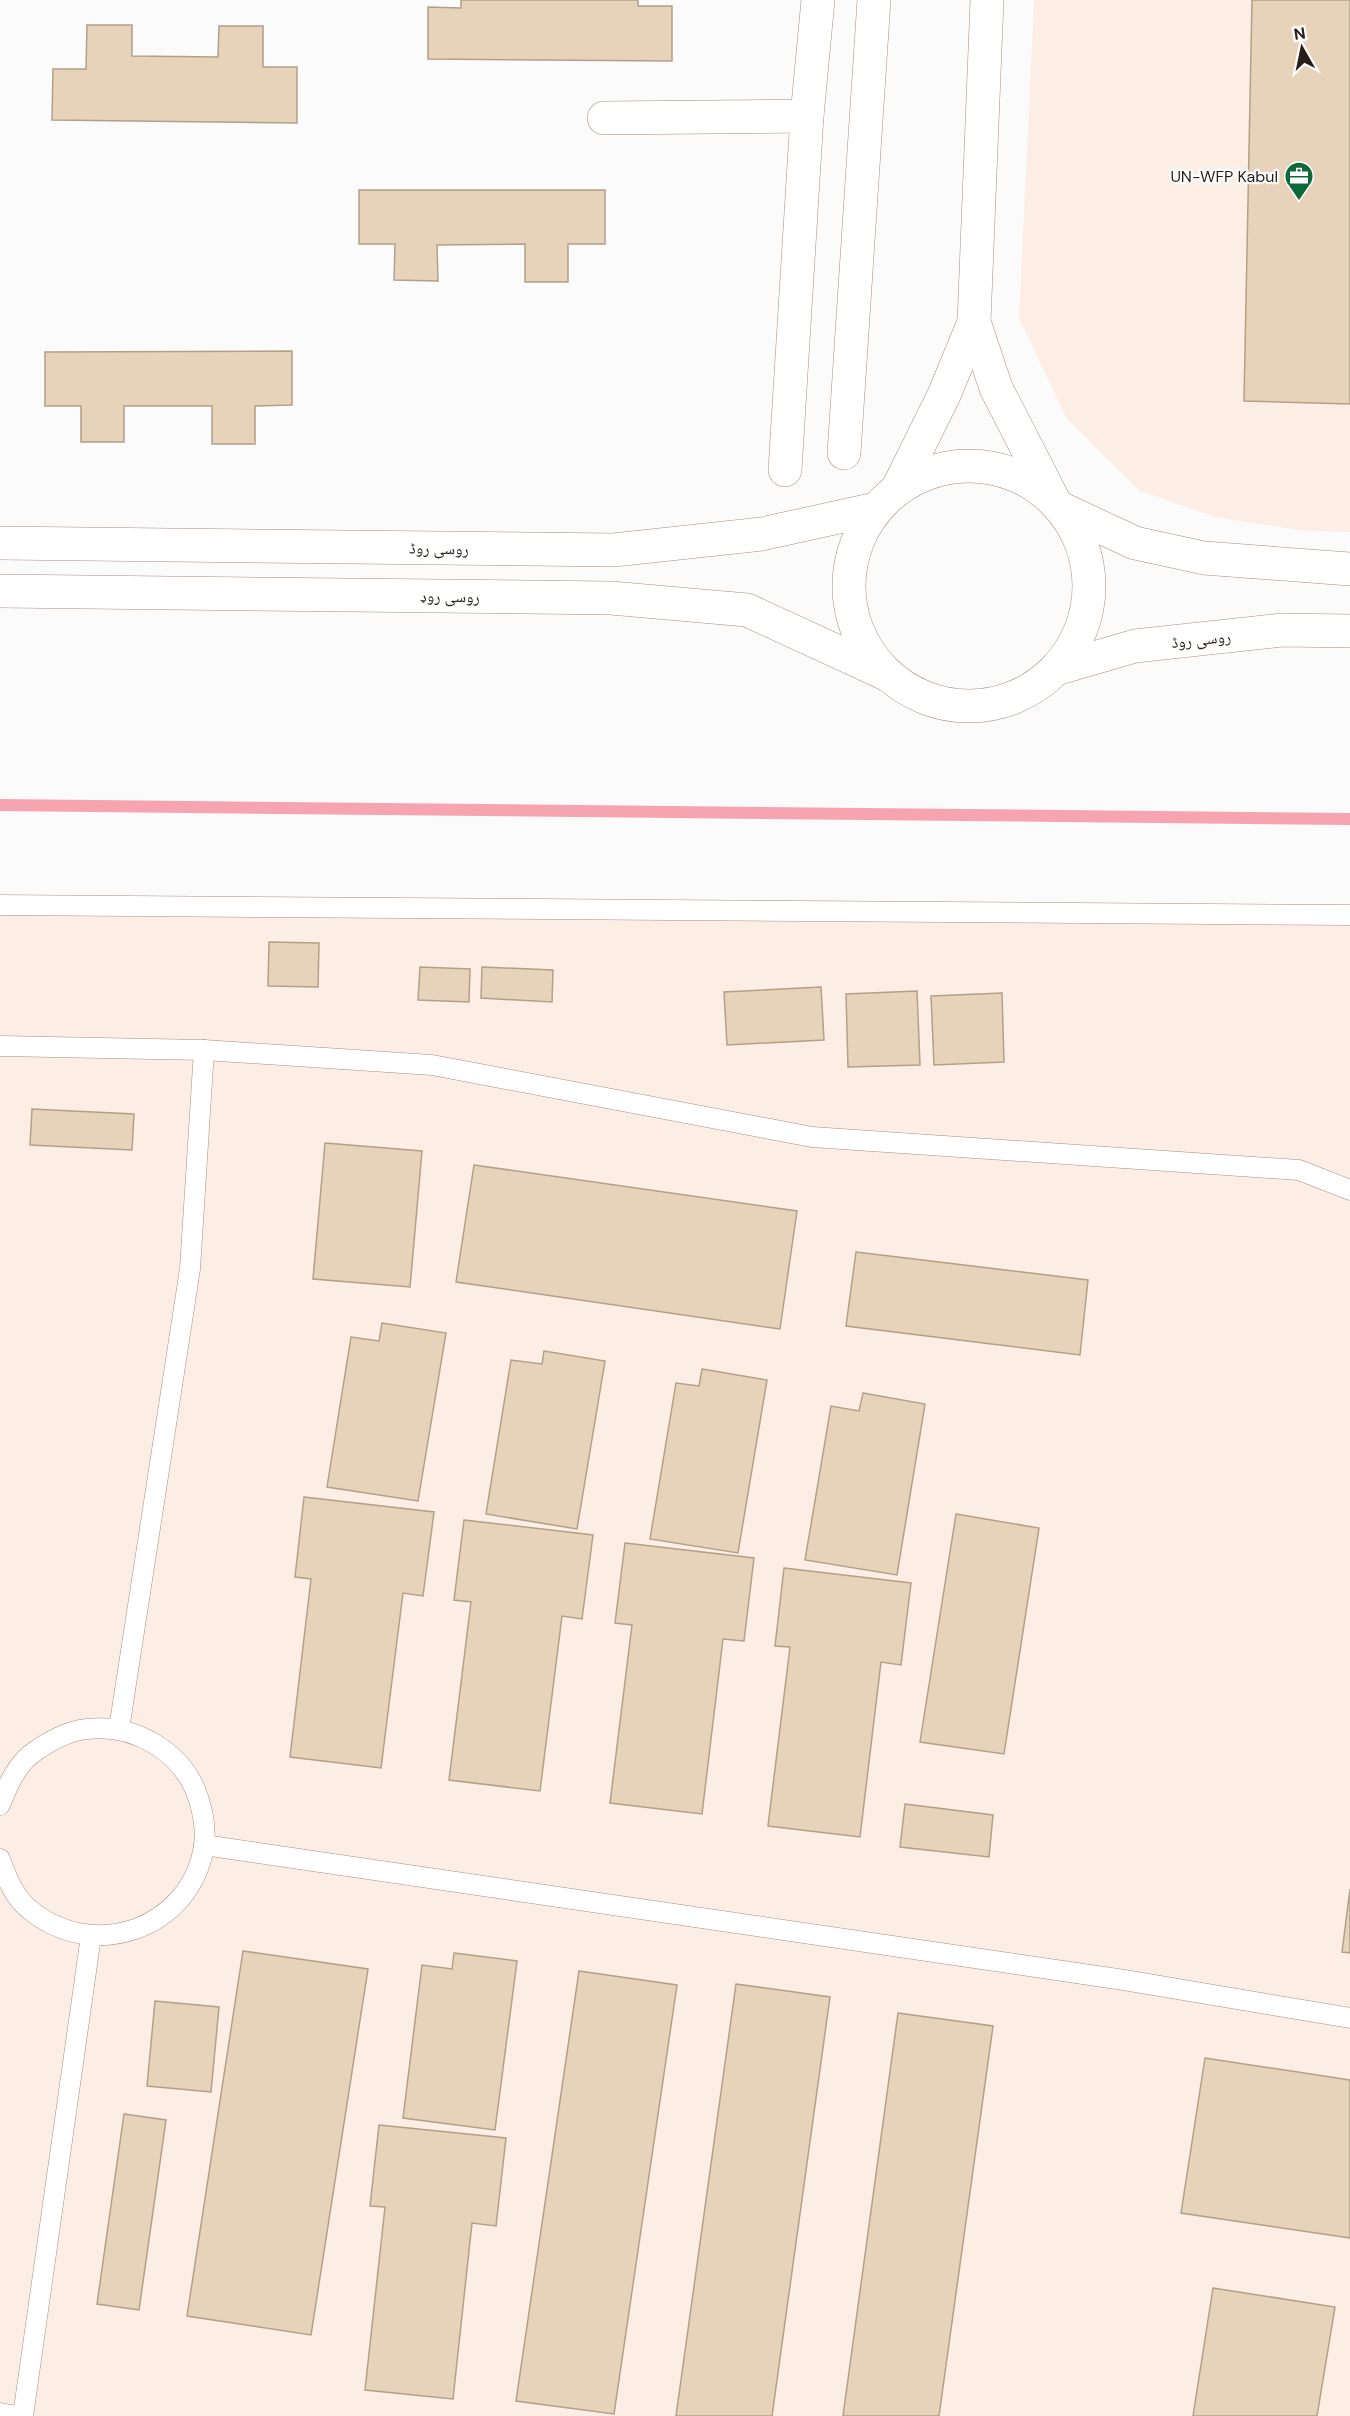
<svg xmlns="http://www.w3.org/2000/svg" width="1350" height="2416" font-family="'DM Sans','Noto Naskh Arabic',sans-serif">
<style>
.built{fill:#fdeee5}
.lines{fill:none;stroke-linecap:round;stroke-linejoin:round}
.stream{stroke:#f6a4b0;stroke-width:12}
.building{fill:#e7d3ba;stroke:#b3a088;stroke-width:1.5}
.lane-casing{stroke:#a98e7e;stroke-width:21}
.street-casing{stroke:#a98e7e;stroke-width:34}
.secondary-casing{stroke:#a98e7e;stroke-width:34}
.lane{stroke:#fff;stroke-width:20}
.street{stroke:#fff;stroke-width:33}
.secondary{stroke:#fff;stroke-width:33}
.labels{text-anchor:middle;stroke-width:4.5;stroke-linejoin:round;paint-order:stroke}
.poi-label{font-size:16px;fill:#281e17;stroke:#fff;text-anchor:end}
.street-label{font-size:16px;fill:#281e17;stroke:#fff}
</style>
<rect width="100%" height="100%" fill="#fbfbfb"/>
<!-- built -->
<g class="built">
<polygon points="1034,0 1350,0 1350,532 1308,531 1219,518 1140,491 1067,419 1019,318"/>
<polygon points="0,895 1350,906 1350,2416 0,2416"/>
</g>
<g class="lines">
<!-- stream -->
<polyline class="stream" points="0,805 1350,819"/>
</g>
<!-- building -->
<g class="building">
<polygon points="461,0 638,0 638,6 672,6 672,61 428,59 428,7 461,8"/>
<polygon points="1252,0 1350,0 1350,404 1244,401"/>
<polygon points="87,25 132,25 132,56 218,57 219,26 263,26 263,67 297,67 297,123 52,120 53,69 86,69"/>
<polygon points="359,190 605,190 605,244 568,244 568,282 525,282 525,244 437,245 438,281 394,280 395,244 359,244"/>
<polygon points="292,351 292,405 255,406 255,444 212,444 212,406 124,406 124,442 81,442 81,406 45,406 45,352"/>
<polygon points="269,942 319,943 318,987 268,986"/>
<polygon points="420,967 470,969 469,1002 418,1000"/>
<polygon points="482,967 553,970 552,1002 481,998"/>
<polygon points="821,987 824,1040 727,1045 724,992"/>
<polygon points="917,991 920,1065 848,1067 846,994"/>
<polygon points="1002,993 1004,1062 934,1065 931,996"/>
<polygon points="32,1109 134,1114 132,1150 30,1145"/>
<polygon points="325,1143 422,1151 410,1287 313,1279"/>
<polygon points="474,1165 797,1211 780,1329 456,1282"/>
<polygon points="856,1252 1088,1280 1080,1355 846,1326"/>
<polygon points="382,1323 446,1333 418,1501 327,1487 351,1337 379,1341"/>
<polygon points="544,1351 605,1361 577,1529 486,1514 511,1360 542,1364"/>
<polygon points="702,1369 767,1380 738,1553 650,1539 676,1383 699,1386"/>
<polygon points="863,1393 925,1404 897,1575 805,1560 831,1406 859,1411"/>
<polygon points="304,1497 434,1512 423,1596 403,1593 381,1768 290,1757 311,1579 295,1577"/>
<polygon points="956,1514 1039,1528 1004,1754 920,1742"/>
<polygon points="464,1520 593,1535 582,1619 562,1616 540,1791 449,1780 471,1602 454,1600"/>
<polygon points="625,1543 754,1558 744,1641 723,1639 702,1814 610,1803 632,1625 615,1623"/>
<polygon points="784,1568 911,1583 901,1665 881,1662 860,1837 768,1826 790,1647 775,1646"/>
<polygon points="905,1804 993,1815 989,1857 900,1847"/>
<polygon points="1350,1889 1350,1953 1342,1952"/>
<polygon points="243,1951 368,1969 311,2335 187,2316"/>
<polygon points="454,1953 517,1961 495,2130 403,2118 422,1965 452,1969"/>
<polygon points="579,1971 677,1985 614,2414 516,2401"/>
<polygon points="736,1984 830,1997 772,2416 676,2416"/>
<polygon points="155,2001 219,2007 211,2092 147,2086"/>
<polygon points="898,2013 993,2026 939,2416 843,2416"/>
<polygon points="1205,2058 1350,2080 1350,2238 1181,2213"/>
<polygon points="124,2114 166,2120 139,2310 97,2304"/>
<polygon points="379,2125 506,2138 496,2226 472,2223 453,2399 365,2390 385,2207 370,2206"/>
<polygon points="1213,2288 1335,2307 1317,2416 1193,2416"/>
</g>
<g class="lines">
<!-- lane casing -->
<g class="lane-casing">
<g id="lane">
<polyline points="0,905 1350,915"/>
<polyline points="0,1046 204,1050 432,1065 812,1137 1299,1170 1350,1190"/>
<polyline points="119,1729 190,1269 204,1050"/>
<path d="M0,1805C7,1787 15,1768 30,1755C46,1743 66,1731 87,1729C134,1723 183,1752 198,1797C203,1812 206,1830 204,1846C191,1929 93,1963 29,1909C14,1897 6,1877 0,1859"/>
<polyline points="204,1845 1124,1980 1350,2018"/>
<polyline points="0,2413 18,2416"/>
<polyline points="23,2416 91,1936"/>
</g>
</g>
<!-- street casing -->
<g class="street-casing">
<g id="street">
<polyline points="604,118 807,116"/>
<polyline points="974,322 996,388 1053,499"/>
<polyline points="844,453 874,0"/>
<polyline points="785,470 807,116 818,0"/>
<polyline points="898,488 944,395 974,322 987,0"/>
</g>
</g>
<!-- secondary casing -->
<g class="secondary-casing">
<g id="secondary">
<circle cx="969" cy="586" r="120"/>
<polyline points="1062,509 1135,543 1204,558 1350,569"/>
<polyline points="0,543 614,550 762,534 875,509"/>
<polyline points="0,591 611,598 747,610 886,674"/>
<polyline points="1056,669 1135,646 1282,630 1350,631"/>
</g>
</g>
<!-- lane -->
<use href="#lane" class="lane"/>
<!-- street -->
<use href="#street" class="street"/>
<!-- secondary -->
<use href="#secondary" class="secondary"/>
</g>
<!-- icons -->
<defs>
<g id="office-pin" transform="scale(1.5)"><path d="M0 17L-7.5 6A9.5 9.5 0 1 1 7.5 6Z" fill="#0d683a" stroke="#fff"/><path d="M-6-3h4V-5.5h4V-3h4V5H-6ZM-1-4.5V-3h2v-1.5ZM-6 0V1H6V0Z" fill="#fff"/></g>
</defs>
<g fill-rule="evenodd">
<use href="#office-pin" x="1299" y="176"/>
</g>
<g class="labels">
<!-- poi labels -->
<g class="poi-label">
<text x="1278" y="182">UN-WFP Kabul</text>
</g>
<!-- street labels -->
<g class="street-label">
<text transform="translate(439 548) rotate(1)" y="6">روسی روڈ</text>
<text transform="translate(450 596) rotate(1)" y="6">روسی روډ</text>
<text transform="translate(1201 639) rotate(-6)" y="6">روسی روڈ</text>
</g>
</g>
<!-- north arrow -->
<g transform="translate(1302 48) rotate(351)" stroke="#ffffff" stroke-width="4.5" paint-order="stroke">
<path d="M0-4.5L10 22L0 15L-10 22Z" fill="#281e17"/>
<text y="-9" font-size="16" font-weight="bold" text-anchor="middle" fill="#281e17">N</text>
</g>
</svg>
